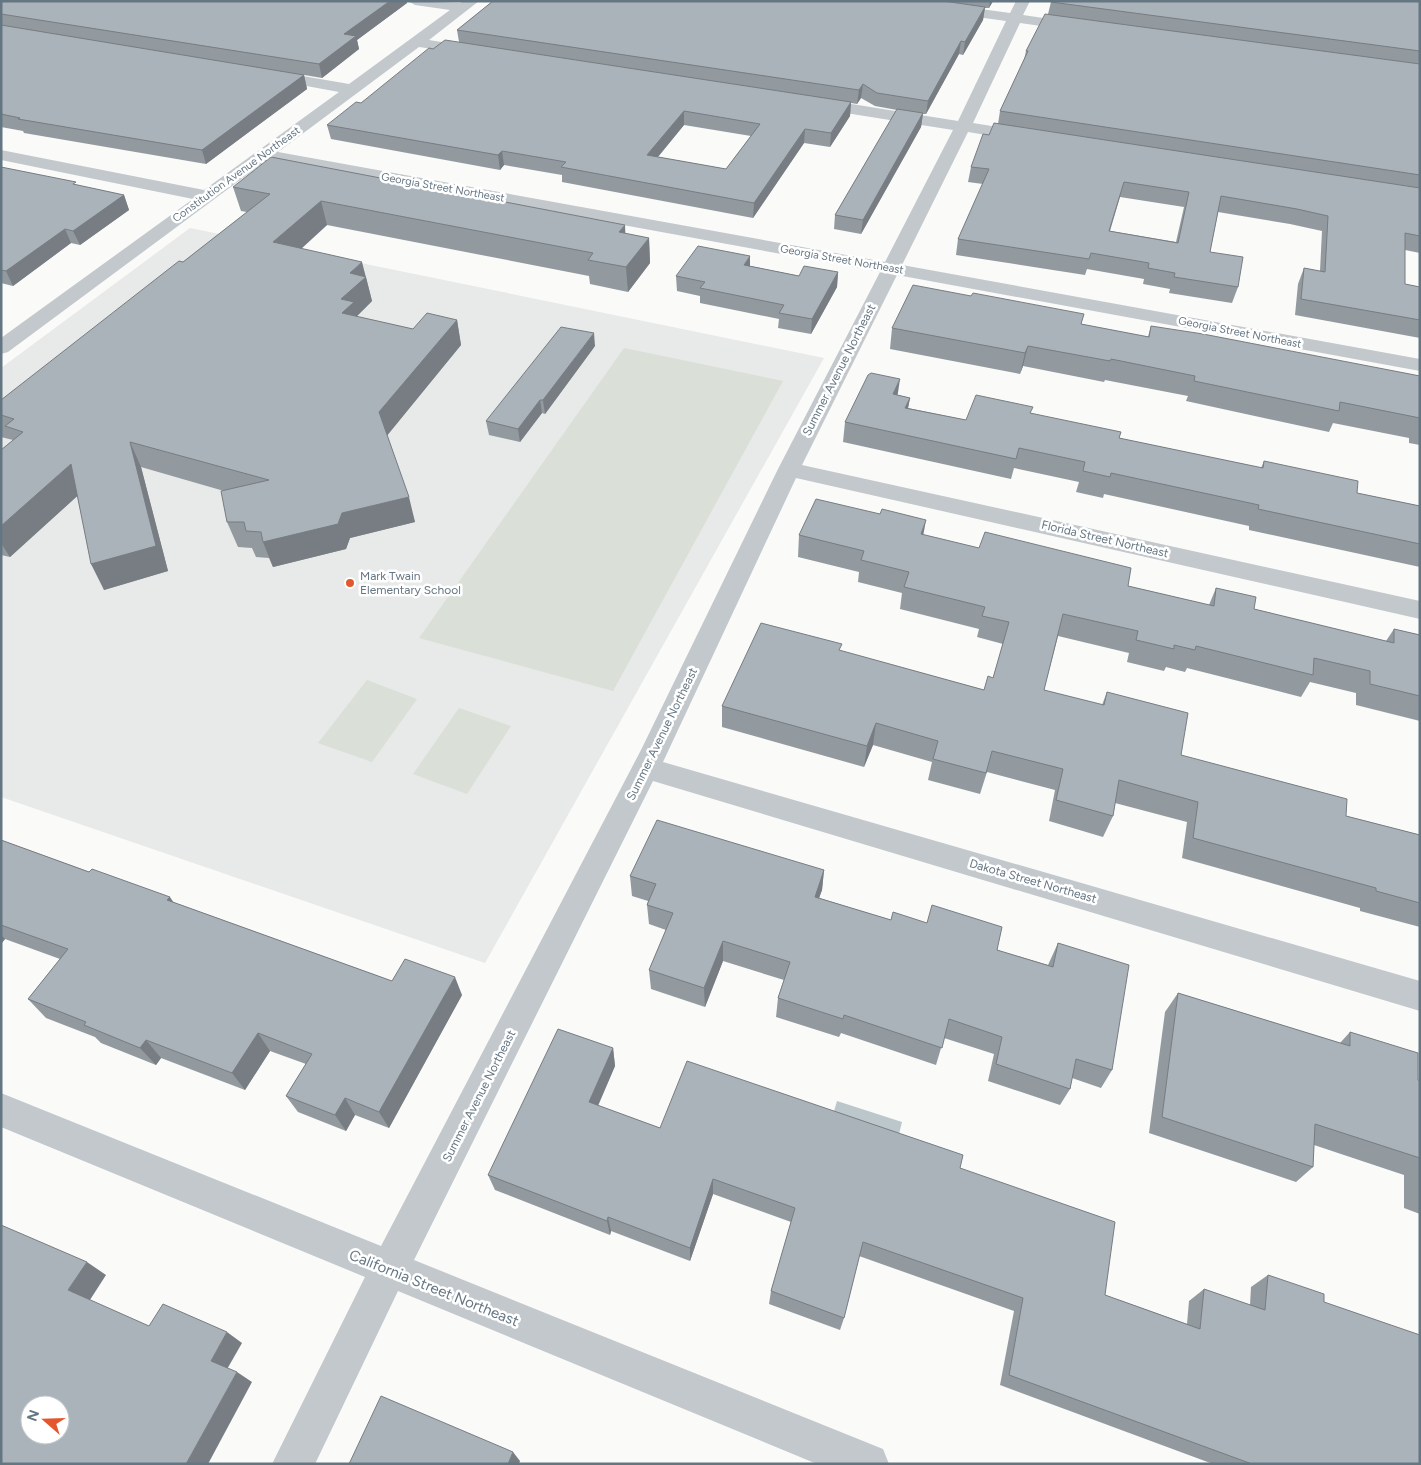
<svg xmlns="http://www.w3.org/2000/svg" width="1421" height="1465" font-family="Figtree,sans-serif">
<style>
.built{fill:#e8e9e9}
.green{fill:#dadfd7}
.water{fill:#bbc7cb}
.lines{fill:none;stroke-linecap:round;stroke-linejoin:round}
.minor{fill:#c3c8cc;fill-rule:evenodd}
.wall{fill:#929a9f;fill-rule:evenodd}
.shaded-wall{fill:#777d82}
.building{fill:#aab3b9;stroke:#777d82;fill-rule:evenodd}
.poi-dot{fill:#e4572e;stroke:#fff;stroke-width:2}
.labels{text-anchor:middle;stroke-width:5;stroke-linejoin:round;paint-order:stroke}
.far-street-label{font-size:11px;fill:#657683;stroke:#fff}
.street-label{font-size:12px;fill:#657683;stroke:#fff}
.poi-label{font-size:12px;fill:#657683;stroke:#fff;text-anchor:start}
.near-street-label{font-size:15px;fill:#657683;stroke:#fff}
</style>
<rect width="100%" height="100%" fill="#fafaf8"/>
<!-- built -->
<polygon class="built" points="190,228 824,358 485,963 1,797 1,368"/>
<!-- green -->
<g class="green">
<polygon points="624,348 783,381 613,691 419,638"/>
<polygon points="367,680 417,699 372,762 318,743"/>
<polygon points="459,708 511,726 467,794 413,774"/>
</g>
<!-- water -->
<polygon class="water" points="837,1101 902,1122 895,1150 829,1128"/>
<g class="lines">
<!-- minor -->
<polygon class="minor" points="408,1 460,3 463,1 479,1 429,40 480,48 482,51 480,54 475,55 419,47 278,152 885,262 953,130 814,108 806,103 814,98 958,121 1006,21 890,5 883,1 922,1 1010,13 1016,1 1030,1 1023,15 1077,23 1084,27 1077,31 1020,23 973,123 1028,132 1036,137 1028,142 968,132 902,265 1420,359 1420,371 897,275 802,465 1420,601 1420,619 796,478 663,762 1420,981 1420,1011 653,781 414,1260 883,1449 889,1464 817,1464 398,1291 315,1464 272,1464 365,1277 1,1127 1,1093 381,1246 641,750 778,469 880,272 267,160 8,352 1,354 1,338 193,199 1,160 1,150 204,190 339,92 263,78 260,75 263,72 268,70 349,84 450,10 415,5"/>
</g>
<!-- wall -->
<g class="wall">
<polygon points="1,1 407,1 407,3 357,40 359,49 322,78 245,65 304,75 307,89 206,164 24,133 23,131 1,127"/>
<path d="M493,1H993L989,8H985L983,20L963,55L959,54L926,114H923L921,127L861,234L834,229L835,215L897,110L875,106L861,98L857,104L851,103L850,116L830,147L804,143L753,218L562,182V175L504,165L500,170L331,139L327,125L361,103L433,49L459,42L457,30ZM684,125L751,136L726,169L658,157Z"/>
<path d="M1420,1V253L1405,250V284L1420,287V338L1295,315L1298,284L1304,268L1320,271L1322,231L1290,224L1218,212L1210,252L1238,287L1232,303L1169,293L1170,289L1143,284L1144,279L1087,269L1085,275L956,255L958,239L983,184L968,182L971,167L989,135L998,124L1000,111L1024,60L1026,51L1048,14L1051,2ZM1120,197L1184,207L1176,242L1110,231Z"/>
<polygon points="1,167 77,185 124,195 129,210 80,245 71,243 13,286 1,283"/>
<polygon points="233,187 625,234 649,238 650,263 628,292 590,284 589,276 327,225 301,249 366,277 372,301 357,316 358,317 413,329 457,320 461,345 387,435 415,522 350,538 346,549 273,567 269,558 256,557 252,548 238,547 227,522 224,491 141,467 168,571 104,590 77,496 10,557 1,555 1,450 13,440 1,437 1,400 183,262 247,212 241,211"/>
<polygon points="750,266 799,276 838,272 837,287 811,334 778,328 779,319 700,303 700,296 677,291 676,276"/>
<polygon points="1081,324 1148,337 1151,326 1420,376 1420,445 1409,443 1409,438 1333,423 1329,432 1186,401 1188,396 1105,380 1104,382 1023,366 1020,374 890,349 892,328"/>
<polygon points="595,346 545,414 542,413 520,442 489,435 486,421"/>
<polygon points="898,395 910,398 908,408 966,420 1031,413 1119,438 1261,468 1264,461 1357,493 1420,506 1420,567 1249,530 1249,526 1104,494 1103,498 1076,492 1079,482 1014,468 1011,479 843,442 845,422"/>
<polygon points="799,535 923,535 1128,586 1209,605 1216,588 1254,609 1386,641 1394,629 1420,635 1420,721 1356,705 1356,693 1310,682 1301,697 1187,668 1185,672 1166,667 1164,671 1127,662 1129,653 1058,636 1044,690 1102,705 1107,692 1181,755 1346,816 1420,835 1420,927 1360,911 1360,908 1182,858 1187,822 1115,803 1113,816 1103,837 1049,821 1055,790 987,772 980,794 928,780 932,762 873,745 864,767 722,727 722,706 841,651 984,690 993,678 1003,644 977,637 979,629 900,609 902,593 858,582 859,572 798,557"/>
<polygon points="1,840 392,981 462,995 389,1128 355,1115 346,1131 298,1112 286,1096 306,1064 270,1051 245,1090 161,1058 156,1065 101,1043 95,1037 46,1018 28,999 60,959 5,939 1,944"/>
<polygon points="824,870 822,890 819,898 891,920 997,950 1048,965 1058,943 1112,1070 1101,1088 1072,1078 1070,1089 1060,1105 988,1081 994,1054 944,1038 936,1065 841,1033 839,1037 776,1017 778,998 784,980 723,961 705,1007 651,989 649,970 666,930 649,924 647,905 648,901 632,896 630,876"/>
<polygon points="1178,993 1340,1043 1350,1032 1420,1081 1420,1214 1404,1208 1404,1175 1314,1145 1313,1167 1296,1182 1149,1133 1165,1012"/>
<polygon points="613,1048 615,1066 598,1106 660,1128 960,1168 1105,1295 1187,1324 1189,1301 1204,1289 1250,1305 1251,1287 1268,1275 1324,1302 1420,1464 1213,1464 1000,1385 1014,1311 859,1256 844,1318 840,1330 769,1304 771,1291 791,1222 713,1194 690,1261 611,1231 610,1235 495,1190 488,1175"/>
</g>
<!-- shaded-wall -->
<g class="shaded-wall">
<polygon points="390,1 407,1 407,3 357,40 359,49 322,78 319,64 344,34"/>
<polygon points="990,1 993,1 989,8"/>
<polygon points="985,7 983,20 963,55 965,42"/>
<polygon points="961,41 959,54 926,114 928,101"/>
<polygon points="304,75 307,89 206,164 202,150"/>
<polygon points="863,84 861,98 857,104 859,90"/>
<polygon points="851,102 850,116 830,147 831,133"/>
<polygon points="684,111 684,125 647,170 647,155"/>
<polygon points="923,113 921,127 861,234 863,220"/>
<polygon points="805,129 804,143 753,218 754,203"/>
<polygon points="502,151 504,165 500,170 498,155"/>
<polygon points="124,195 129,210 80,245 73,231"/>
<polygon points="321,201 327,225 281,267 273,242"/>
<polygon points="625,225 626,249 619,232"/>
<polygon points="65,229 71,243 13,286 6,271"/>
<polygon points="649,238 650,263 628,292 626,267"/>
<polygon points="750,256 750,271 744,265"/>
<polygon points="362,262 372,301 357,316 360,327 342,313 341,299 350,273"/>
<polygon points="838,272 837,287 811,334 812,319"/>
<polygon points="457,320 461,345 386,437 379,412"/>
<polygon points="594,333 595,346 545,414 543,400"/>
<polygon points="1028,346 1023,366 1020,374 1025,353"/>
<polygon points="900,379 897,399 893,394"/>
<polygon points="910,398 906,418 905,408"/>
<polygon points="540,400 542,413 520,442 518,429"/>
<polygon points="130,442 141,467 168,571 104,590 91,564"/>
<polygon points="71,464 84,490 10,557 1,543 1,526"/>
<polygon points="409,497 415,522 350,538 346,549 273,567 263,542 342,513"/>
<polygon points="926,520 922,542 921,534"/>
<polygon points="876,723 873,745 864,767 867,746"/>
<polygon points="824,870 822,890 812,917 815,897"/>
<polygon points="170,897 183,917 167,900"/>
<polygon points="1,935 5,939 1,944"/>
<polygon points="723,941 723,961 705,1007 704,988"/>
<polygon points="455,977 462,995 389,1128 379,1112"/>
<polygon points="258,1033 270,1051 245,1090 232,1073"/>
<polygon points="146,1040 161,1058 156,1065 140,1048"/>
<polygon points="613,1048 615,1066 592,1119 589,1102"/>
<polygon points="345,1098 355,1115 346,1131 335,1115"/>
<polygon points="713,1179 713,1194 690,1261 690,1248"/>
<polygon points="608,1217 611,1231 610,1235 607,1221"/>
<polygon points="87,1262 106,1275 88,1303 68,1290"/>
<polygon points="227,1332 242,1343 226,1371 211,1361"/>
<polygon points="237,1372 252,1382 208,1464 186,1464"/>
<polygon points="513,1452 520,1461 519,1464 508,1464"/>
</g>
<!-- building -->
<g class="building">
<polygon points="1,1 390,1 344,34 356,36 319,64 1,14"/>
<polygon points="493,1 943,1 985,7 965,42 961,41 928,101 877,93 863,84 859,90 457,30"/>
<polygon points="1051,1 1420,1 1420,51 1051,2"/>
<polygon points="1045,14 1420,64 1420,175 1000,111 1028,51 1026,51"/>
<polygon points="1,25 304,75 202,150 18,119 20,118 1,114"/>
<path d="M445,40L851,102L831,133L805,129L754,203L561,167L566,162L502,151L498,155L327,125L356,102L361,103L429,48L433,49ZM684,111L760,124L726,169L647,155Z"/>
<polygon points="897,109 923,113 863,220 835,215"/>
<path d="M994,123L1420,188V236L1405,233V284L1420,287V320L1301,299L1304,268L1325,272L1328,216L1297,209L1221,196L1210,252L1243,257L1238,287L1174,277L1175,273L1148,268L1149,263L1091,253L1089,259L958,239L989,169L971,167L983,134L989,135ZM1124,182L1189,192L1178,243L1109,231Z"/>
<polygon points="271,157 625,225 619,232 649,238 626,267 588,260 593,253 321,201 273,242 362,262 350,273 366,277 341,299 354,302 342,313 413,329 427,313 457,320 379,412 409,497 342,513 338,524 263,542 261,532 246,531 244,522 227,522 221,491 269,480 130,442 156,546 91,564 71,464 1,526 1,450 23,432 5,426 14,419 1,415 1,400 179,261 183,262 270,194 233,187"/>
<polygon points="1,167 76,182 73,184 124,195 73,231 65,229 6,271 1,270"/>
<polygon points="698,246 750,256 744,265 799,276 804,266 838,272 812,319 779,313 784,305 700,288 705,282 676,276"/>
<polygon points="913,285 971,296 973,293 1084,314 1081,324 1149,337 1151,326 1203,334 1420,376 1420,418 1340,402 1339,411 1194,381 1195,376 1111,359 1110,361 1028,346 1025,353 892,328"/>
<polygon points="561,327 594,333 543,400 540,400 518,429 486,421"/>
<polygon points="871,373 900,379 893,394 910,398 905,408 966,420 976,395 1033,407 1030,413 1121,432 1119,438 1263,468 1264,461 1358,481 1357,493 1420,506 1420,544 1258,509 1259,505 1111,473 1110,477 1083,471 1085,462 1019,448 1016,459 845,422 868,375"/>
<polygon points="816,499 880,514 882,509 926,520 921,534 979,548 985,532 1131,568 1128,586 1214,606 1216,588 1256,597 1254,609 1394,643 1394,629 1420,635 1420,696 1370,684 1370,671 1314,658 1313,675 1196,646 1195,650 1174,645 1174,649 1136,640 1138,631 1063,614 1044,690 1104,705 1107,692 1188,713 1181,755 1347,799 1346,816 1420,835 1420,903 1376,891 1376,888 1193,838 1198,802 1119,780 1113,816 1056,800 1063,769 992,751 986,773 933,759 938,741 876,723 867,746 722,706 761,623 842,644 839,650 984,690 988,676 993,678 1009,622 982,616 985,607 904,587 909,572 861,560 864,551 799,535"/>
<polygon points="657,820 824,870 815,897 891,920 893,912 927,923 932,905 1002,927 997,950 1053,967 1058,943 1129,965 1112,1070 1076,1059 1070,1089 996,1064 1002,1037 949,1019 942,1048 844,1015 843,1019 778,998 790,962 723,941 704,988 649,970 673,913 647,905 656,884 630,876"/>
<polygon points="1,840 89,872 92,869 170,897 167,900 392,981 405,959 455,977 379,1112 345,1098 335,1115 286,1096 312,1054 258,1033 232,1073 146,1040 140,1048 84,1025 86,1022 28,999 68,949 1,925"/>
<polygon points="1178,993 1350,1046 1350,1032 1418,1053 1418,1080 1420,1081 1420,1158 1315,1124 1313,1167 1162,1117"/>
<polygon points="558,1029 613,1048 589,1102 660,1128 687,1061 963,1155 960,1168 1115,1222 1105,1295 1200,1329 1204,1289 1265,1310 1268,1275 1324,1294 1324,1302 1420,1335 1420,1464 1252,1464 1009,1375 1023,1298 863,1242 844,1318 771,1291 795,1208 713,1179 690,1248 608,1217 607,1221 488,1175"/>
<path d="M1,1225L87,1262L68,1290L149,1326L163,1304L227,1332L211,1361L237,1372L186,1464H1ZM30,1405H60V1435H30Z"/>
<polygon points="381,1396 513,1452 508,1464 349,1464"/>
</g>
<!-- markers -->
<circle class="poi-dot" cx="350" cy="583" r="5"/>
<g class="labels">
<!-- far-street labels -->
<g class="far-street-label">
<text transform="translate(236 174) rotate(-36)" y="4">Constitution Avenue Northeast</text>
<text transform="translate(443 187) rotate(10)" y="4">Georgia Street Northeast</text>
<text transform="translate(842 259) rotate(10)" y="4">Georgia Street Northeast</text>
<text transform="translate(1240 332) rotate(11)" y="4">Georgia Street Northeast</text>
</g>
<!-- street labels -->
<g class="street-label">
<text transform="translate(839 370) rotate(-63)" y="4">Summer Avenue Northeast</text>
<text transform="translate(1105 539) rotate(13)" y="4">Florida Street Northeast</text>
<text transform="translate(662 734) rotate(-64)" y="4">Summer Avenue Northeast</text>
<text transform="translate(1033 881) rotate(16)" y="4">Dakota Street Northeast</text>
<text transform="translate(479 1096) rotate(-63)" y="4">Summer Avenue Northeast</text>
</g>
<!-- poi labels -->
<g class="poi-label">
<text x="360" y="580">Mark Twain<tspan x="360" dy="14">Elementary School</tspan></text>
</g>
<!-- near-street labels -->
<g class="near-street-label">
<text transform="translate(434 1288) rotate(22)" y="5">California Street Northeast</text>
</g>
</g>
<!-- border -->
<rect width="1421" height="1465" fill="none" stroke="#657683" stroke-width="5"/>
<!-- north arrow -->
<g transform="translate(45 1420) rotate(290)"><circle r="24" fill="#ffffff" stroke="#c1c8cd"/>
<path d="M0-4L9 19L0 12L-9 19Z" fill="#e4572e"/>
<text y="-8" font-size="14" font-weight="bold" text-anchor="middle" fill="#657683">N</text>
</g>
</svg>
